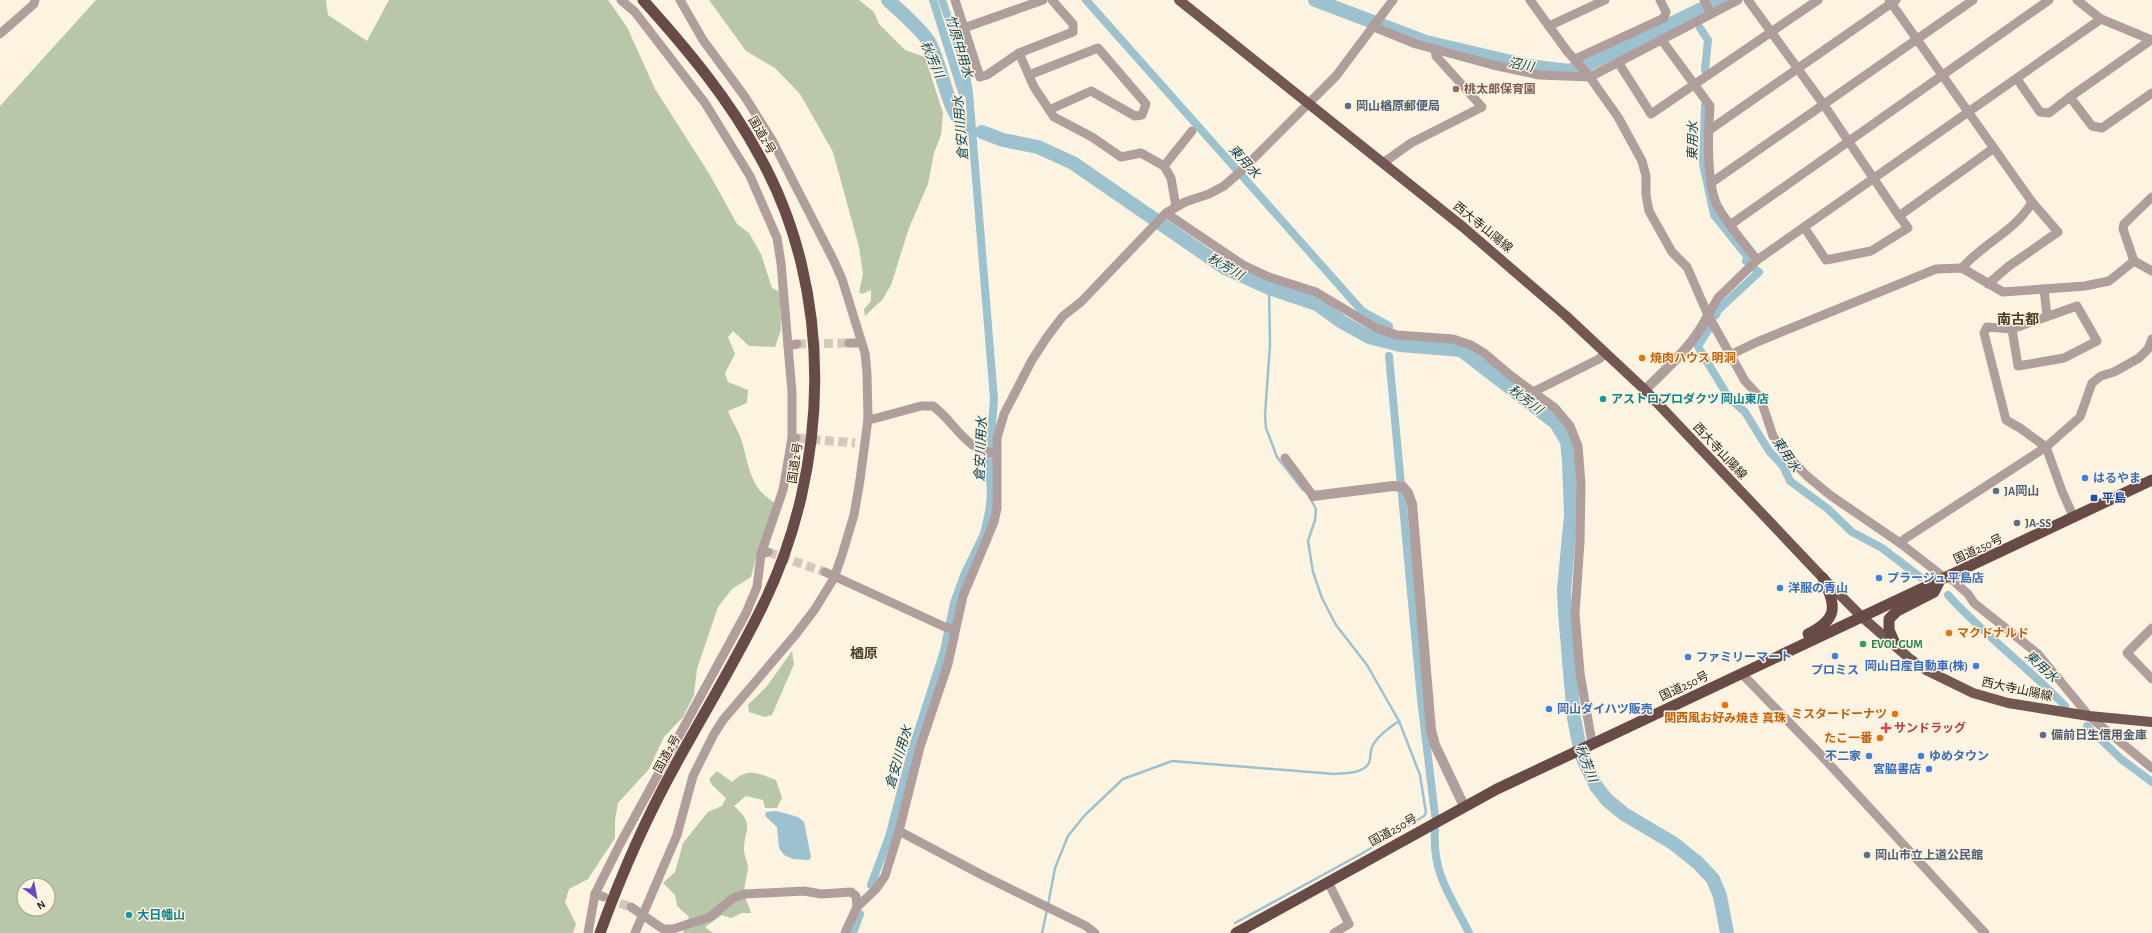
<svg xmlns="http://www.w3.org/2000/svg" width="2152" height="933" font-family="'Alegreya Sans','Noto Sans JP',sans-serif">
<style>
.forest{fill:#b7c7a8;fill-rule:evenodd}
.water{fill:#9cc2d0}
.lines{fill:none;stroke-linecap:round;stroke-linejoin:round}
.stream{stroke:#9cc2d0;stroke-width:2.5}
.canal{stroke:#9cc2d0;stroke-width:8}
.river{stroke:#9cc2d0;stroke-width:14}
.minor-tunnel{stroke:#d3c9b9;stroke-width:9;stroke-dasharray:9 4.5;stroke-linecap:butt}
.minor{stroke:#af9e9b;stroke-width:9}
.tertiary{stroke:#af9e9b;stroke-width:10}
.primary{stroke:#735753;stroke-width:10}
.trunk{stroke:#684a46;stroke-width:11}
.education-dot{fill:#8d6e63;stroke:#fdf3e1;stroke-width:1.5}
.service-dot{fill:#5c6f8a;stroke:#fdf3e1;stroke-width:1.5}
.food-dot{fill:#e8710a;stroke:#fdf3e1;stroke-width:1.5}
.culture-dot{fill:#0f9aa8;stroke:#fdf3e1;stroke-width:1.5}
.shop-dot{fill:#3f7fe0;stroke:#fdf3e1;stroke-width:1.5}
.transit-dot{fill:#1a4fb4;stroke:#fdf3e1;stroke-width:1.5}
.leisure-dot{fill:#2e9e5b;stroke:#fdf3e1;stroke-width:1.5}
.health-dot{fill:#e0444e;stroke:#fdf3e1;stroke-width:1.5}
.labels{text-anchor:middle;stroke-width:3;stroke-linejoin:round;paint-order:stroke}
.education-label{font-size:12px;font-weight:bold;fill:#785e54;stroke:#fdf3e1;text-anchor:start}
.service-label{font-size:12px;font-weight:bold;fill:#4e5e75;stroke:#fdf3e1;text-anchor:start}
.street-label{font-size:12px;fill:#292317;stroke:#fdf3e1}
.food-label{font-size:12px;font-weight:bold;fill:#c56008;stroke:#fdf3e1;text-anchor:start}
.culture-label{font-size:12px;font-weight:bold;fill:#0d838f;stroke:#fdf3e1;text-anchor:start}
.shop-label{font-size:12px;font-weight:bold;fill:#366cbe;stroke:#fdf3e1;text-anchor:start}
.transit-label{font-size:12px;font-weight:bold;fill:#164399;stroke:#fdf3e1;text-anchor:start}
.leisure-label{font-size:12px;font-weight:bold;fill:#27864d;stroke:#fdf3e1;text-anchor:start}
.health-label{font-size:12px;font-weight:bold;fill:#be3a42;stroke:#fdf3e1;text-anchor:start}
.water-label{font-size:13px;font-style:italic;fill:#0d4454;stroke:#fdf3e1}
.quarter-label{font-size:14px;font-weight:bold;fill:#4d4025;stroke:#fdf3e1}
</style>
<rect width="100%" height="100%" fill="#fdf3e1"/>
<!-- forest -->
<g class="forest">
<path d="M96,0H326L328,15L367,41L389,0H608L627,27L655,89L710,175L737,224L749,233L761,254L772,288L780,292L781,330L775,347L749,346L733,331L728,337L735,354L725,373L728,382L748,390L747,403L728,411C732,421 739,432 742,442C750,469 750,489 777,504L758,550L751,577L732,589L718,607L697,669L694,695L683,717L664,737L649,769L618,803L615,820V838L588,879L569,889L565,902L576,924L573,933H0V106ZM24,885H48V909H24Z"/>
<polygon points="709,0 859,0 874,12 879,24 905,50 925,57 943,113 941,135 934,153 928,184 909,228 891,285 882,300 865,316 864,309 871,301 871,290 862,294 859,292 863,274 859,247 833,152 800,94 775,68 746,51"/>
<polygon points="792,651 794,664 772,715 765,717 749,712 748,705 767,686"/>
<path d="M717,771L732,782C748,767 757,773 776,780L782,798L777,808H765L763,800L746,796L734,806C756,826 744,827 744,850C744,856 748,862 748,868C747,878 743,886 745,896C746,902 750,907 751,913H742L731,918L722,915L705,927L713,933H683L689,917L677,906L675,895L663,883L675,872L683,843L708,812L722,806L726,798L712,785L709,779Z"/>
</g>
<!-- water -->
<polygon class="water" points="777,811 798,817 804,822 811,857 809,860 793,859 784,855 779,848 777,827 765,816 766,812"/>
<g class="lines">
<!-- stream -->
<g class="stream">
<polyline points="1269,288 1270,345 1265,415 1266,428 1277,457 1303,490"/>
<path d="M1048,905L1055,868L1068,836L1085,815L1123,779L1172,761L1334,774C1345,773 1363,774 1369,763C1371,758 1370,752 1372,747C1377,736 1389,728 1399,721"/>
<polyline points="1235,923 1361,854 1424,816 1426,813 1420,775 1399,721 1367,665 1336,625 1322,598 1313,572 1308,541 1315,520 1316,509 1310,498"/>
<polyline points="1042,933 1047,910"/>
</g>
<!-- canal -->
<g class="canal">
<polyline points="933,0 962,92 969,93"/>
<polyline points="1086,0 1362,311 1389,326 1389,330"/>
<polyline points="1691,15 1692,16"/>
<polyline points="1700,28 1708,40 1705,70"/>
<polyline points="1705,105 1703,164 1714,215 1747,256 1746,261"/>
<polyline points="1716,315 1718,310 1759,272 1756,270"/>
<polyline points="1710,327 1698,346 1700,350 1729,398 1745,412 1769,451 1783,466 1790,481 1828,509 1852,532 1882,548 1920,577"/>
<polyline points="1389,356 1421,699 1435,815"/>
<path d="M1948,595C1984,635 2028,667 2065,706"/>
<polyline points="2087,726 2121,759 2152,782"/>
<path d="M1435,830C1432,874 1451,896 1469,933"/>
<polyline points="871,885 889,837 911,753 944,651 954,603 965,573 984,534 989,512 991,495 989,463 994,399 969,93 964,63 942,0"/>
<polyline points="853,933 860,914"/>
</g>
<!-- river -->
<g class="river">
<path d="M888,0C899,10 922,30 929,42C942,65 947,111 965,126"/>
<polyline points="1315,0 1426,42 1528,66 1569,71 1587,65 1720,0"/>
<polyline points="982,132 1003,140 1038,147 1073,163 1225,268 1269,288 1317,304 1342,322 1369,337 1400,345 1461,350 1556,423 1567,441 1569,461 1571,515 1564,590 1565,613 1574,718 1581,754 1596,786 1607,800 1624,814 1673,843 1698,863 1713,879 1720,896 1727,933"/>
</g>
<!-- minor-tunnel -->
<g class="minor-tunnel">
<polyline points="797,344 849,343"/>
<polyline points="798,438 855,443"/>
<polyline points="768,552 825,572"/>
<polyline points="607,899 631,907"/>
</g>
<!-- minor -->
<g class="minor">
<polyline points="621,0 635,12 705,103 750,176 777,238 781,263 788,346"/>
<polyline points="955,0 980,77 987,75 1019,53 1073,32 1073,24 1052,0"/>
<polyline points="1530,0 1567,51 1589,76 1618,117 1642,161 1646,176 1646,195 1649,211 1672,252 1687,267 1708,315 1745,381 1760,397 1773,436 1781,449 1807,476 1830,495 1900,543 1945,578"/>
<polyline points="1704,0 1711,14"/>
<polyline points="1748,0 1824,105 1899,216 1994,148"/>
<polyline points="1889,0 2032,202 2058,232 2009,266 1988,284"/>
<polyline points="2101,19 2152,40"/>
<polyline points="1549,26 1605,0"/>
<polyline points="1374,27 1416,44 1493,65 1539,75 1590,77 1738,0"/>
<polyline points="964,28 1043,0"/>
<polyline points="0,34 34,4 35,0"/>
<path d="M1661,39L1710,106C1708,131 1706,185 1718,207C1729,226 1744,243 1757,260"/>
<polyline points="2151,40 2070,97 2092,126 2102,128 2152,93"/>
<polyline points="1019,53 1034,87 1054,117 1092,137 1121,157 1141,153 1164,166 1171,178 1176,207"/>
<polyline points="1575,59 1664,18 1666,12 1660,0"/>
<polyline points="1618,62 1651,114 1818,0"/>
<polyline points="1029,75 1098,48 1146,104 1142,115 1135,116 1091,91 1049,110"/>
<polyline points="2017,79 2040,112 2049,113 2070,97"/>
<polyline points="1708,131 1896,0"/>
<polyline points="1383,163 1411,143 1482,107 1436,56 1435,49"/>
<polyline points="1164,166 1192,131"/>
<polyline points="1711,183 1973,0"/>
<polyline points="2152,197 2124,224 2123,229 2134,261 2152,271"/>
<polyline points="1166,213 1243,265 1269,277 1316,292 1376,328 1397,335 1453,339 1471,345 1484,353 1510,375 1555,408 1570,426 1578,446 1581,484 1580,542 1575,614 1580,673 1592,743"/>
<polyline points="1730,225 2049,0"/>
<polyline points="1804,227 1826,260 1871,251 1908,228 1899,216"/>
<path d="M1962,268C1983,243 2016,231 2032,202"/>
<polyline points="2044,289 2047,316"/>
<polygon points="2077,306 2097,341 2064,358 2018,366 2012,329"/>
<polyline points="1708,315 1718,298 1757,260 2101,19 2077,0"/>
<polyline points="2012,329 1987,327 1984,333 2006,420 2020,428 2046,447 2062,491 2074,518"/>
<polyline points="849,343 861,343"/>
<polyline points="1730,355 1757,342 1936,269 1962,268 2003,292 2085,286 2109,281 2134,261"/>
<polyline points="1533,392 1599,359 1606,353"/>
<path d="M868,419H873L921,406H933C954,421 967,453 996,453"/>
<polyline points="796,438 792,438 792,392 788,346 797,344"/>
<polyline points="1285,458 1313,496"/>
<polyline points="1900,543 1906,538 2046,447 2080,417 2092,383 2101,376 2114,372 2139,358 2148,349 2152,339"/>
<polyline points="768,552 761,554 783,490 792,438"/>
<polyline points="825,572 945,627 954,629"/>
<polyline points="1949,577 1968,594 1974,603 2038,654 2089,716 2152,768"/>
<polyline points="2152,628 2127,653 2152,679"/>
<polyline points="1742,674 1819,753 1985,933"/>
<polyline points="899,831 982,875 1086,926 1095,933"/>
<polyline points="1328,882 1349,924 1334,933"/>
<polyline points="595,894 620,844 746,613 757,587 761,554"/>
<polyline points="631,907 663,929 673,929 710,917 733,898 745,894 804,891 821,894 851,892 856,896 857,907"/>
<polyline points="588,933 595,894 604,897"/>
<polyline points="635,933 677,835 693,776 714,734 723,720 796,634 815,609 834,578 842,555 854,515 860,480 868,419 867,374 865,353 842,279 834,261 772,140 745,97 703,40 680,0"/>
<polyline points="845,933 857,907 876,889 885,876 899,831 920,747 948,664 963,596 994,522 997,508 997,438 1004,414 1032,360 1047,337 1063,316 1081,302 1166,213 1185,202 1209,194 1224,186 1240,172 1336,76 1393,0"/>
</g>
<!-- tertiary -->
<g class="tertiary">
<path d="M1645,390C1668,367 1694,345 1708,315"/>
<polyline points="1313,496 1393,486 1403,487 1408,493 1412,504 1431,730 1435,745 1464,806"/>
</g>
<!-- primary -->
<polyline class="primary" points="1179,0 1463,227 1565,315 1645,390 1823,578 1862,617 1909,658 1926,670 1973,693 2008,703 2089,716 2152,722"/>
<!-- trunk -->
<g class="trunk">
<path d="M1808,634C1839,618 1836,607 1823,578"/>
<polyline points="1896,646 1889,630 1889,619 1897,611 1934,592 1940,580"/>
<path d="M600,933C621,875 646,818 676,764C705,711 737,659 763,605C830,468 835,292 760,157C729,99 687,49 643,0"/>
<polyline points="1236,933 1497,789 2152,480"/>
</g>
</g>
<!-- markers -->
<circle class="education-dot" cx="1456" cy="89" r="4"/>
<g class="service-dot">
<circle cx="1348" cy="106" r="4"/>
<circle cx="1996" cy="491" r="4"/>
<circle cx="2017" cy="523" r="4"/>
<circle cx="2043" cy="735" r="4"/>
<circle cx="1867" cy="855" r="4"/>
</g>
<g class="food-dot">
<circle cx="1642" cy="358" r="4"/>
<circle cx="1949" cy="633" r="4"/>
<circle cx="1725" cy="705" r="4"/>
<circle cx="1895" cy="714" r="4"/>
<circle cx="1880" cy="738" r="4"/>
</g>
<g class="culture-dot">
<circle cx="1603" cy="399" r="4"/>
<circle cx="129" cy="915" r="4"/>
</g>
<g class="shop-dot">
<circle cx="2085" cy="478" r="4"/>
<circle cx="1879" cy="578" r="4"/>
<circle cx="1780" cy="588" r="4"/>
<circle cx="1835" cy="656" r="4"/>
<circle cx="1688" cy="657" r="4"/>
<circle cx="1976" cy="666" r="4"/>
<circle cx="1549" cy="709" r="4"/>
<circle cx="1869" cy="756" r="4"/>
<circle cx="1921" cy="756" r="4"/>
<circle cx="1929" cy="769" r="4"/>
</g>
<rect class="transit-dot" x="2090" y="494" width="8" height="8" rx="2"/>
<circle class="leisure-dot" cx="1863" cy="644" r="4"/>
<path class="health-dot" d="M1884 722h4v4h4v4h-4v4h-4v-4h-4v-4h4z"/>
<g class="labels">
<!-- education labels -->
<g class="education-label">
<text x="1464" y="93">桃太郎保育園</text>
</g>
<!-- service labels -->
<g class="service-label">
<text x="1356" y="110">岡山楢原郵便局</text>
<text x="2004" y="495">JA岡山</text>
<text x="2025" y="527">JA-SS</text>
<text x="2051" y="739">備前日生信用金庫</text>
<text x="1875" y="859">岡山市立上道公民館</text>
</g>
<!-- street labels -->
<g class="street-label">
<text transform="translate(762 135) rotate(60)" y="4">国道2号</text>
<text transform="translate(1483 227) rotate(39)" y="4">西大寺山陽線</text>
<text transform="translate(1720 451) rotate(47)" y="4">西大寺山陽線</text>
<text transform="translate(795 463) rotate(-81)" y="4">国道2号</text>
<text transform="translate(1978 549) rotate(-25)" y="4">国道250号</text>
<text transform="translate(1684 686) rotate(-25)" y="4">国道250号</text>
<text transform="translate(2017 689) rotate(12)" y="4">西大寺山陽線</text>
<text transform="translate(667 754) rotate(-61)" y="4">国道2号</text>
<text transform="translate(1393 830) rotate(-29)" y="4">国道250号</text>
</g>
<!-- food labels -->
<g class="food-label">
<text x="1650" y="362">焼肉ハウス 明洞</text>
<text x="1957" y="637">マクドナルド</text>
<text x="1887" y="718" text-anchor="end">ミスタードーナツ</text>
<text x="1725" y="722" text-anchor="middle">関西風お好み焼き 真珠</text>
<text x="1872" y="742" text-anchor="end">たこ一番</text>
</g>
<!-- culture labels -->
<g class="culture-label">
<text x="1611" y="403">アストロプロダクツ 岡山東店</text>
<text x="137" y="919">大日幡山</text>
</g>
<!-- shop labels -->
<g class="shop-label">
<text x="2093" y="482">はるやま</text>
<text x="1887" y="582">プラージュ 平島店</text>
<text x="1788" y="592">洋服の青山</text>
<text x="1696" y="661">ファミリーマート</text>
<text x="1968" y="670" text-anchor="end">岡山日産自動車(株)</text>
<text x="1835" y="674" text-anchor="middle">プロミス</text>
<text x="1557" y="713">岡山ダイハツ販売</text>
<text x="1861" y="760" text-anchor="end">不二家</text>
<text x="1929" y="760">ゆめタウン</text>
<text x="1921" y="773" text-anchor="end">宮脇書店</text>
</g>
<!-- transit labels -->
<g class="transit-label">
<text x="2102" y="502">平島</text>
</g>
<!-- leisure labels -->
<g class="leisure-label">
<text x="1871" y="648">EVOL GUM</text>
</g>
<!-- health labels -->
<g class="health-label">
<text x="1894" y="732">サンドラッグ</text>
</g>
<!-- water labels -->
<g class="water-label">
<text transform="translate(960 46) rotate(73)" y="5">竹原中用水</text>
<text transform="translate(933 59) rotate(66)" y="5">秋芳川</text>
<text transform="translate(1521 64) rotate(11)" y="5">沼川</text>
<text transform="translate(960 128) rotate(-95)" y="5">倉安川用水</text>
<text transform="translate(1692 141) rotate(-89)" y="5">東用水</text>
<text transform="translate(1245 161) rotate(48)" y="5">東用水</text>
<text transform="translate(1226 266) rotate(30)" y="5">秋芳川</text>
<text transform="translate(1526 399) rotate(37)" y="5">秋芳川</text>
<text transform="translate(980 449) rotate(-88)" y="5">倉安川用水</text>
<text transform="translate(1787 454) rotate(56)" y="5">東用水</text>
<text transform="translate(2042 666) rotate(43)" y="5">東用水</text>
<text transform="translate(898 757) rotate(-74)" y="5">倉安川用水</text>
<text transform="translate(1587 763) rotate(69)" y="5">秋芳川</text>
</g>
<!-- quarter labels -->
<g class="quarter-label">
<text x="2018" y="324">南古都</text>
<text x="864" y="658">楢原</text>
</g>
</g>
<!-- north arrow -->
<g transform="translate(36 897) rotate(148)"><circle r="19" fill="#fdf3e1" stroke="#a8a090"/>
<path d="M0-3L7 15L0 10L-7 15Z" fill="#6549c1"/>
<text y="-6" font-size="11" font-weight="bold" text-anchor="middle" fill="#292317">N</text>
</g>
</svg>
